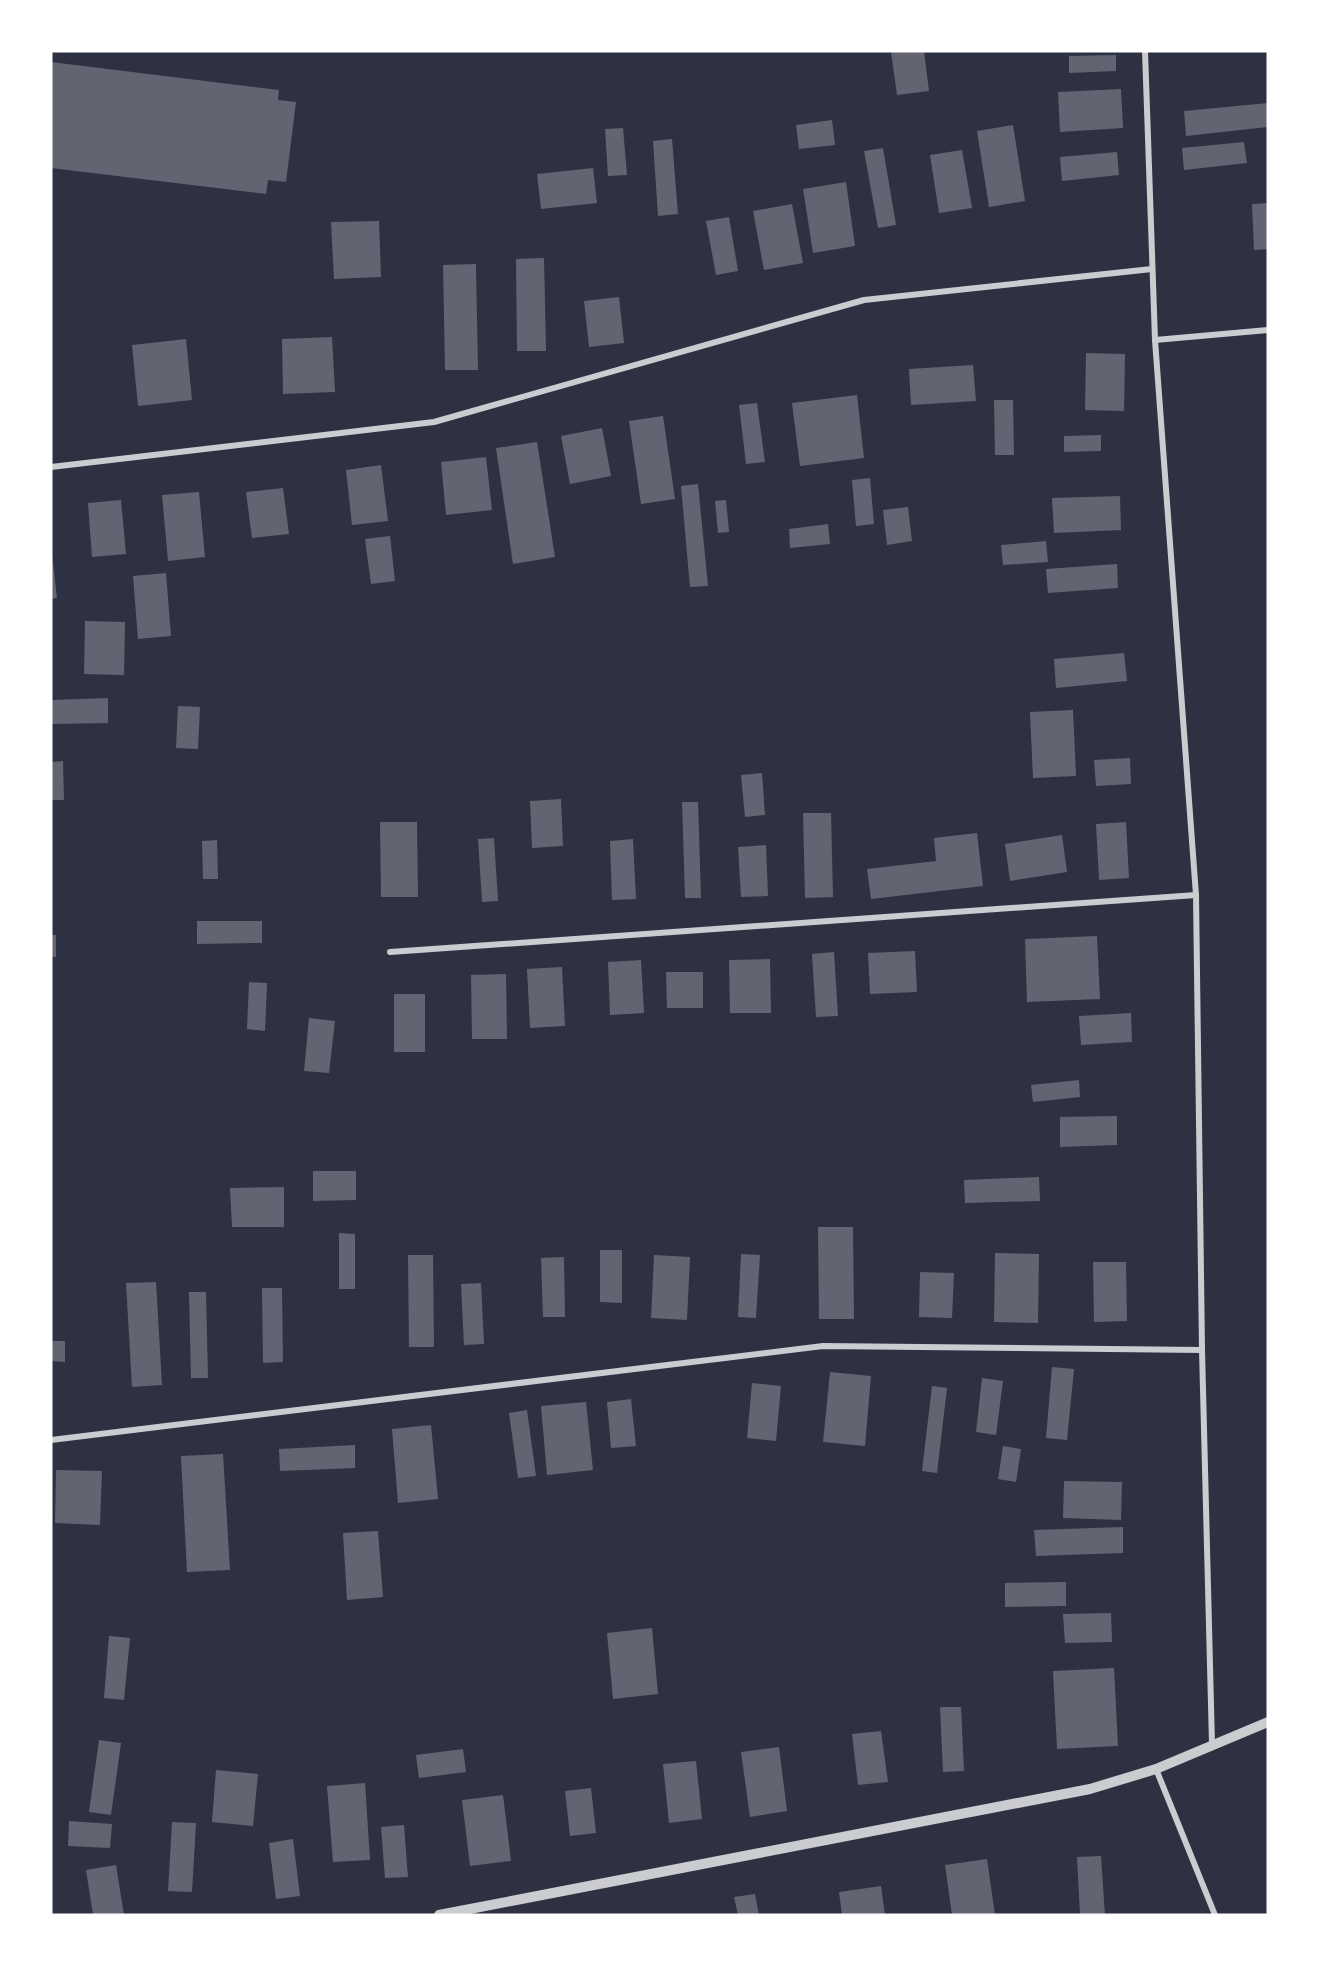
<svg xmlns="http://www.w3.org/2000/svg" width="1319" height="1966" font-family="Montserrat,sans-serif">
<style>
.building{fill:#626471}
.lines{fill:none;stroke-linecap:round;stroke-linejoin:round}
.minor{stroke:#caccd0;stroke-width:6}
.tertiary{stroke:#caccd0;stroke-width:10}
</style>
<rect width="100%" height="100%" fill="#2d3142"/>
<!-- building -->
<g class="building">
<polygon points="924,51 929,91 897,95 891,52"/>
<polygon points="1116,55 1116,71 1069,73 1069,56"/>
<polygon points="51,62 279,90 278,100 296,102 286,182 268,180 266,194 51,168"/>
<polygon points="1121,89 1123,128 1060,132 1058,92"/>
<polygon points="1268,103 1268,127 1186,136 1184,111"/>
<polygon points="832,120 835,145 799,149 796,125"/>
<polygon points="1013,125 1025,201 989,207 977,131"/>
<polygon points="623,128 627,175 608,176 605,129"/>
<polygon points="672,139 678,214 658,216 653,141"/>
<polygon points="1244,142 1247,163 1184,170 1182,148"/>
<polygon points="883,148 896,225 878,228 864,151"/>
<polygon points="962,150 972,208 939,213 930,155"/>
<polygon points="1117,152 1119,175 1062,181 1060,157"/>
<polygon points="593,168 597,203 541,209 537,174"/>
<polygon points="846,182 855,246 813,253 803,189"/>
<polygon points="1268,203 1268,249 1254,250 1252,204"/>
<polygon points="792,204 803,263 764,270 753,211"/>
<polygon points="729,217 738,271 716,275 706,221"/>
<polygon points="379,221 381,277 334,279 331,222"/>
<polygon points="544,258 546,351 517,351 516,259"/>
<polygon points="476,264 478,370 445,370 443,265"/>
<polygon points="619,297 624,343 589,347 584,301"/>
<polygon points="332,337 335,392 283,394 282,339"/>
<polygon points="186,339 192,400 138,406 132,345"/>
<polygon points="1086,353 1125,354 1124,411 1085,410"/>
<polygon points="973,365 976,401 911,405 909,369"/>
<polygon points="857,395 864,458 800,466 792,403"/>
<polygon points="994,400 1013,400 1014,455 995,455"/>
<polygon points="757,403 765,462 746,464 739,405"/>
<polygon points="663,416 675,499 641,504 629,421"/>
<polygon points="602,428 611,476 570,484 561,436"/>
<polygon points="1101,435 1101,451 1064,452 1064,436"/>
<polygon points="537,442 555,557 513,564 496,448"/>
<polygon points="486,457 492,510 446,515 441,462"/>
<polygon points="381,465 388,521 352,525 346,470"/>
<polygon points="870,478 874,524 856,526 852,480"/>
<polygon points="698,484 708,586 690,587 681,486"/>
<polygon points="283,488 289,534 252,538 246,492"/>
<polygon points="199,492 205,557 168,561 162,495"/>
<polygon points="1120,496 1121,530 1054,533 1052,498"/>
<polygon points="121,500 126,554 92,557 88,503"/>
<polygon points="726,500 729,532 718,533 715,501"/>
<polygon points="908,507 912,541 887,545 883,510"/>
<polygon points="828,524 830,544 790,548 789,529"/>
<polygon points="390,536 395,581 371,584 365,539"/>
<polygon points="1046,541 1048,562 1003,565 1001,545"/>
<polygon points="51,545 57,598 51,599"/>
<polygon points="1117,564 1118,588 1048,593 1046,569"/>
<polygon points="166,573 171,636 138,639 133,576"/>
<polygon points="85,621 125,622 124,675 84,674"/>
<polygon points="1124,653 1127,681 1056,688 1054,659"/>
<polygon points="108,698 108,723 51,724 51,700"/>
<polygon points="178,706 200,707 198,749 176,748"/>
<polygon points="1073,710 1076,776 1033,778 1030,712"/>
<polygon points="1130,758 1131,784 1096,786 1094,760"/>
<polygon points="63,761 64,800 51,800 51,762"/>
<polygon points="762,773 765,815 745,817 741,775"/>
<polygon points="561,799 563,846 532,848 530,801"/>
<polygon points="682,802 698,802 701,898 685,898"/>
<polygon points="803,813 831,813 833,897 805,898"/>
<polygon points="380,822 417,822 418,897 381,897"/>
<polygon points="1126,822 1129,878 1099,880 1096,824"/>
<polygon points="977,833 983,886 871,899 867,869 936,861 934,838"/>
<polygon points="1062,835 1067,872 1010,881 1005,844"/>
<polygon points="494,838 498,901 482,902 478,839"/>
<polygon points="633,839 636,899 612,900 610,841"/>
<polygon points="217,840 218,879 203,879 202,841"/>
<polygon points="766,845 768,896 741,897 738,847"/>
<polygon points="197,921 262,921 262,943 197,944"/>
<rect x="51" y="935" width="5" height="22"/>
<polygon points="1097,936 1100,999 1027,1002 1025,939"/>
<polygon points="915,951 917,992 870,994 868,953"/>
<polygon points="834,952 838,1016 816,1017 812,954"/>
<polygon points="770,959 771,1013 730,1013 729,960"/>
<polygon points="641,960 644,1013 610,1015 608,962"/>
<polygon points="562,967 565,1026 530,1028 527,969"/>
<polygon points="666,972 703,972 703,1008 667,1008"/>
<polygon points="506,974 507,1039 472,1039 471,975"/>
<polygon points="249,982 267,983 265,1031 247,1029"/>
<rect x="394" y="994" width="31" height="58"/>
<polygon points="1131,1013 1132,1042 1081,1045 1079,1016"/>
<polygon points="309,1018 335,1021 329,1073 304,1071"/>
<polygon points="1079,1080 1080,1097 1033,1102 1031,1085"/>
<polygon points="1117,1116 1117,1145 1060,1147 1060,1117"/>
<polygon points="313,1171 356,1171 356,1200 313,1201"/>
<polygon points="1039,1177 1040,1201 965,1203 964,1180"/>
<polygon points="284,1187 284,1227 232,1227 230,1188"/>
<polygon points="818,1227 853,1227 854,1319 819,1319"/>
<polygon points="339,1233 355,1234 355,1289 339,1289"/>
<polygon points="600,1250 622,1250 622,1303 600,1302"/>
<polygon points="995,1253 1039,1254 1038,1323 994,1322"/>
<polygon points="741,1254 760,1255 756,1318 738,1317"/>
<polygon points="408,1255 433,1255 434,1347 409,1347"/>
<polygon points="654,1255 690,1257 687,1320 651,1318"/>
<polygon points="564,1257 565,1317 543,1317 541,1258"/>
<polygon points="1093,1262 1126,1262 1127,1321 1094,1322"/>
<polygon points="920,1272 954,1273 952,1318 919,1317"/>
<polygon points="156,1282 162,1385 132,1387 126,1283"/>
<polygon points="481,1283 484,1344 464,1345 461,1284"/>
<polygon points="262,1288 282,1288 283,1362 263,1363"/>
<polygon points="189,1292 206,1292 208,1378 191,1378"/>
<polygon points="51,1341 65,1341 65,1362 51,1361"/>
<polygon points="1052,1367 1074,1369 1067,1440 1046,1438"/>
<polygon points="830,1372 871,1376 865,1446 823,1442"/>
<polygon points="982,1378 1003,1381 996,1435 976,1432"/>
<polygon points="752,1383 781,1386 776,1441 747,1438"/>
<polygon points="932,1386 947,1388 937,1473 922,1471"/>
<polygon points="631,1399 636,1446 611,1448 607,1402"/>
<polygon points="586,1402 593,1470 547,1475 541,1406"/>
<polygon points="527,1410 536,1476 518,1478 509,1413"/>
<polygon points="431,1425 438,1499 398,1503 392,1429"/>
<polygon points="355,1445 355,1468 280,1471 279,1449"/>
<polygon points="1003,1446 1021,1449 1016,1482 998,1479"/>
<polygon points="223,1454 230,1570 187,1572 181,1456"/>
<polygon points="56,1470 102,1471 100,1525 55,1523"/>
<polygon points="1064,1481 1122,1482 1121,1520 1063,1518"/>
<polygon points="1123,1527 1123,1553 1036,1556 1034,1530"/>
<polygon points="378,1531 383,1597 347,1600 343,1533"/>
<polygon points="1066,1582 1066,1606 1005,1607 1005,1583"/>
<polygon points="1111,1613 1112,1642 1065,1643 1063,1614"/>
<polygon points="652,1628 658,1694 613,1699 607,1633"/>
<polygon points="109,1636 130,1638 124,1700 104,1698"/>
<polygon points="1114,1668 1118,1746 1057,1749 1053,1671"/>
<polygon points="940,1707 961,1707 964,1771 943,1772"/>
<polygon points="881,1731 888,1782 858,1785 852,1734"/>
<polygon points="99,1740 121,1743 111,1815 89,1812"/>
<polygon points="779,1747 787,1811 750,1817 741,1752"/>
<polygon points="463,1749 466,1772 419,1778 416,1755"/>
<polygon points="696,1761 702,1819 669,1823 663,1764"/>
<polygon points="216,1770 258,1774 253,1826 212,1822"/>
<polygon points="365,1783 370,1860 333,1862 327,1786"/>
<polygon points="591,1788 596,1833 570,1836 565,1791"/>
<polygon points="503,1795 511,1861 470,1866 462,1800"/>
<polygon points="69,1821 112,1824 110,1848 68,1846"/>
<polygon points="172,1822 196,1823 192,1892 168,1891"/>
<polygon points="404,1825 408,1877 385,1878 381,1827"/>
<polygon points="293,1839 300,1896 276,1899 269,1843"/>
<polygon points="1101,1856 1105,1915 1080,1915 1077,1857"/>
<polygon points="987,1859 995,1915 952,1915 945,1865"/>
<polygon points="116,1865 124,1915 93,1915 86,1870"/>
<polygon points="881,1886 885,1915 842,1915 839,1892"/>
<polygon points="755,1894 759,1915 738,1915 734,1897"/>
</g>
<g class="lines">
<!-- minor -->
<g class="minor">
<polyline points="1145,51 1155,340 1196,895 1202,1350 1212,1744"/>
<polyline points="1155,340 1268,330"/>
<polyline points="51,467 434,422 864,300 1152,269"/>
<polyline points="390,952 1196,895"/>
<polyline points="51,1440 823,1346 1202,1350"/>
<polyline points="1156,1769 1215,1915"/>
</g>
<!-- tertiary -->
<polyline class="tertiary" points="439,1915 1090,1789 1156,1769 1268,1722"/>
</g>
<!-- border -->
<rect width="1319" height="1966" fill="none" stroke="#ffffff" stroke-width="105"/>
</svg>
